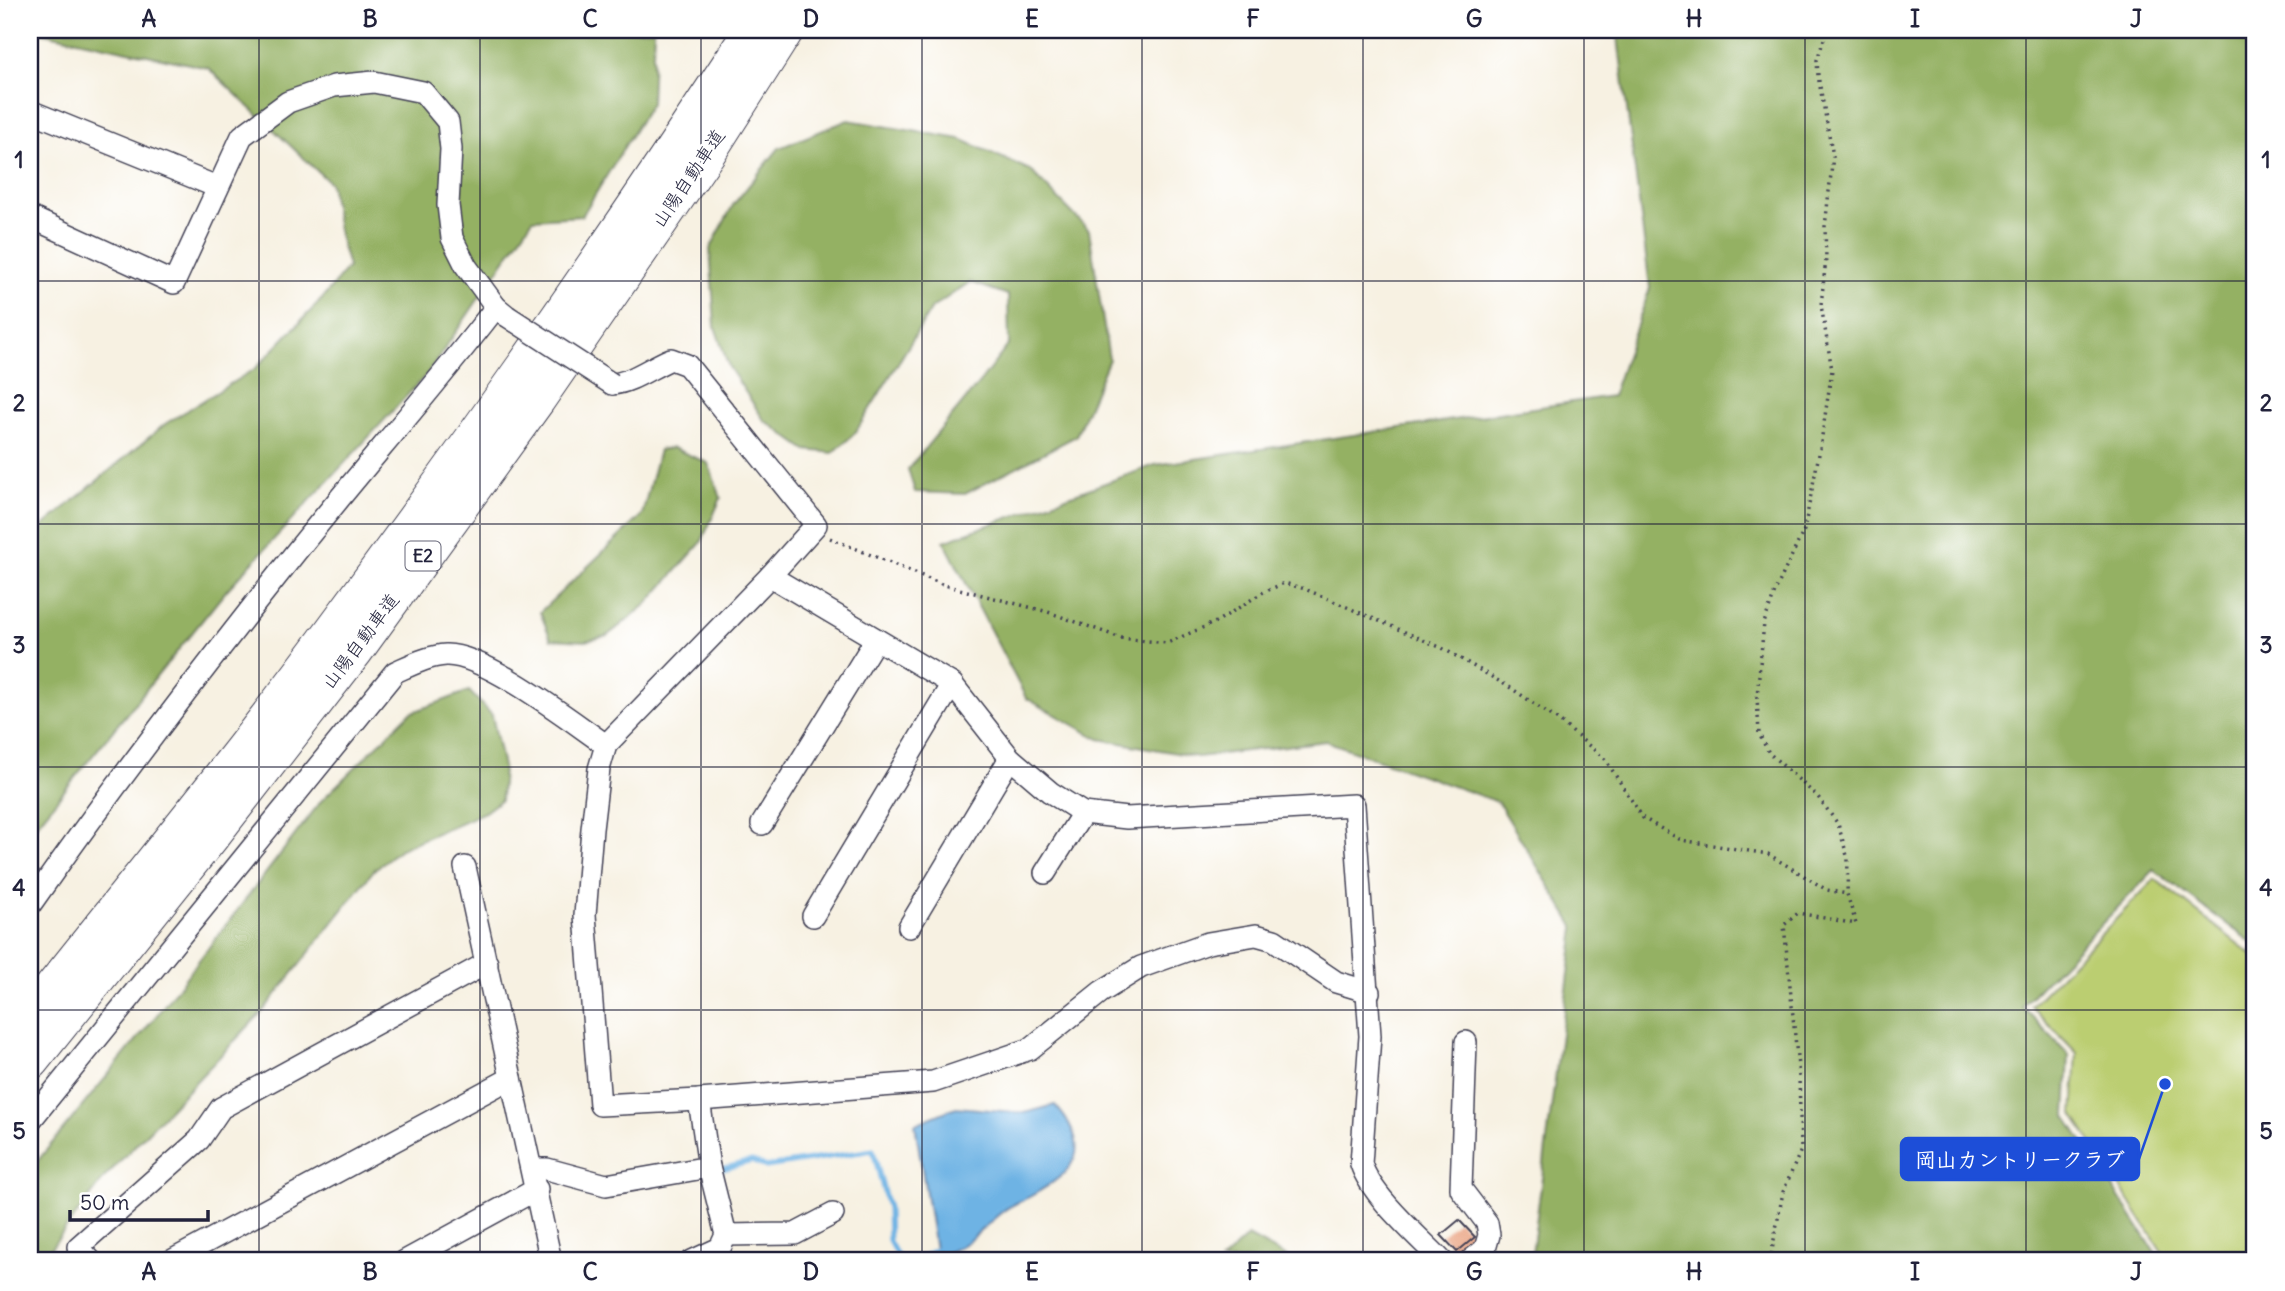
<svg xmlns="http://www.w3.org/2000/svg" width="2285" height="1291" font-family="Delius,'Klee One',sans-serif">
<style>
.green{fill:#bbce71;stroke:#6e7856;stroke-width:2}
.forest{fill:#94b163;stroke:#5b6a4f;stroke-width:2}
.water{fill:#6eb3e4;stroke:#486a90;stroke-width:2}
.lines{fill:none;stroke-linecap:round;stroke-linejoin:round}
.stream{stroke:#6eb3e4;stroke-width:5}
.building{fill:#e9a07e}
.minor-casing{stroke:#424154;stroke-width:24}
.motorway-casing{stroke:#424154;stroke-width:39}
.path{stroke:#424154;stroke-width:3.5;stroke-dasharray:2 5;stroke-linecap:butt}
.minor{stroke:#fff;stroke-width:21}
.motorway{stroke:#fff;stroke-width:37}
.minor-bridge-casing{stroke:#424154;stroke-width:24;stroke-linecap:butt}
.minor-bridge{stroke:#fff;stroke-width:21}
.grid{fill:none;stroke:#22223b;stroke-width:2;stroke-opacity:0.55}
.labels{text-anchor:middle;stroke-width:5;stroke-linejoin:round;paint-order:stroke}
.shield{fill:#fff;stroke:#646476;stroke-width:2}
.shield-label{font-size:18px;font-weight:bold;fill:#22223b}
.street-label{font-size:19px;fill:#22223b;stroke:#fff}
.leader{fill:none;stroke:#1d4ed8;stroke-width:2.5}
.callout-dot{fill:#1d4ed8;stroke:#fff;stroke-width:2.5}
.callout{fill:#1d4ed8;stroke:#1d4ed8;stroke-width:2.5}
.callout-label{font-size:21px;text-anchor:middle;font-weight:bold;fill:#fff}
.neatline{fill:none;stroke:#22223b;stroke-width:2.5}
.grid-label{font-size:23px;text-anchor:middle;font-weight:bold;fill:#22223b}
</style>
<rect width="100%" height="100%" fill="#fff"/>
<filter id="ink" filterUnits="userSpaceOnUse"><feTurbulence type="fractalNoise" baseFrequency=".0143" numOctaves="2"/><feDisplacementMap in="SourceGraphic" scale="14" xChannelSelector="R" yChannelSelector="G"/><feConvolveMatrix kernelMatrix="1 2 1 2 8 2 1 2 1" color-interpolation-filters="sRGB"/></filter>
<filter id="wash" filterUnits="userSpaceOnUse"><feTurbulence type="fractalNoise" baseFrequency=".00686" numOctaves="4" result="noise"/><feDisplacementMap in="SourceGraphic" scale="28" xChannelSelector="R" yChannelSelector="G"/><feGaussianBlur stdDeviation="1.57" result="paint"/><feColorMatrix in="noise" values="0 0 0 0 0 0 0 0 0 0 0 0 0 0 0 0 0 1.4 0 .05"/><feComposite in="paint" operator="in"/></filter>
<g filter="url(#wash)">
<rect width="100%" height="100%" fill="#f7f1e2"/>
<!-- green -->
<polygon class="green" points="2155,879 2255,957 2255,1261 2168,1261 2073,1114 2077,1053 2031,1006"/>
<!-- forest -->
<g class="forest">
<polygon points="30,30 654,30 651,103 582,216 533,219 428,373 226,591 30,833 30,537 165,424 256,368 323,298 348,267 339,235 330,183 208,68"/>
<polygon points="1617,30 2255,30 2255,945 2154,870 2022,1006 2069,1055 2066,1116 2161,1261 1531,1261 1575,928 1498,802 1326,741 1198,757 1099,739 1026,698 944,541 1155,465 1612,396 1650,288"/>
<polygon points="848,120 960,139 1030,170 1089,230 1109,359 1076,436 965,494 915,492 908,469 980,382 1009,344 1008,295 970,282 932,308 855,433 833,453 806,450 764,420 729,367 715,327 710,249 733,205 779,148"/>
<polygon points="673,448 708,463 721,498 701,543 647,604 607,636 585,641 551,639 540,612 642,515 659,450"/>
<polygon points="469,691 492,715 503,767 501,800 485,812 400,849 374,870 263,1011 105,1177 41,1261 30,1261 30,1170 153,1020 322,800 410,713"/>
<polygon points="1248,1236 1294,1261 1221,1261"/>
</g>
<!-- water -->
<path class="water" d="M1055,1105C1094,1149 1077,1170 1031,1196C1022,1201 1010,1205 1002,1212C978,1231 972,1244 941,1255L935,1250L915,1124L956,1107L1025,1113Z"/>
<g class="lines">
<!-- stream -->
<g class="stream">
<polyline points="722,1169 752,1161 766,1167 873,1150 888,1208 889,1241 900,1261"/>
<polyline points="915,1261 939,1248"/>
</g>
</g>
<g id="blocks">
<!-- building -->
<polygon class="building" points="1459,1220 1475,1237 1457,1252 1441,1235"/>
</g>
</g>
<g filter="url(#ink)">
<use href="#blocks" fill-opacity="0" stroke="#424154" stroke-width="2"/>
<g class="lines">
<!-- minor casing -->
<g class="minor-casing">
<g id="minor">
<polyline points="30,111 217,187"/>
<polyline points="30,217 174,283 242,136 288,102 334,86 374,82 423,92 448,122 451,149 448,205 452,238 466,266 496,307 507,316"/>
<path d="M612,384C633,382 651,367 671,359L687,365L816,525L770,576L606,745L599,769L592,829L585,915L600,1105L699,1100L933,1082L1030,1049L1101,992L1141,967L1208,943L1256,935L1274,940L1336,982L1369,992"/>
<path d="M770,576L952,684L1010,758L1050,792L1083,813L1127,818L1354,805L1370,1036L1361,1164C1372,1197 1417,1235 1442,1261"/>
<polyline points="762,824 876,639"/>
<polyline points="465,867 551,1261"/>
<polyline points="1045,873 1083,813"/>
<path d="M30,905C112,788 199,674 288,562C356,476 429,394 496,307"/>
<polyline points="813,916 952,684"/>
<polyline points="909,927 1010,758"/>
<polyline points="1466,1042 1461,1189 1487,1223 1489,1235 1485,1249 1470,1261"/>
<path d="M30,1121L395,672C411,665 428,656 446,655C485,654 571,721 606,745"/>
<polyline points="532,1169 547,1169 606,1185 709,1167 699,1100"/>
<polyline points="726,1235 795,1234 833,1214"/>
<polyline points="91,1261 78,1247 199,1140 221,1108 487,963"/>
<polyline points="171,1261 511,1078"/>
<polyline points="405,1261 537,1189"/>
<polyline points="692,1261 720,1248 726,1235 709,1167"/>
</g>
</g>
<!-- motorway casing -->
<g class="motorway-casing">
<g id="motorway">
<path d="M30,1017C132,888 237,762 334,630C480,434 620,234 753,30"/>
<polyline points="30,1061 210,837 355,650 537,399 708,151 785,30"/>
</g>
</g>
<!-- path -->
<g class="path">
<polyline points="830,538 944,585 1048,612 1121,638 1167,643 1216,622 1262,593 1284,583 1305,589 1442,648 1511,688 1558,720 1605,759 1643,818 1681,840 1768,854 1827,890 1847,894"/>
<polyline points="1770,1261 1783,1192 1801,1150 1799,1077 1784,925 1798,913 1856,924 1847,894 1848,859 1838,824 1818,797 1769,753 1759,734 1757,696 1764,623 1776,589 1804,530 1820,449 1832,370 1821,305 1826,259 1825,227 1833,156 1818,76 1817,60 1827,30"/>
</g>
<!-- minor -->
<use href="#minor" class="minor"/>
<!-- motorway -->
<use href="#motorway" class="motorway"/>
<!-- minor-bridge casing -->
<g class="minor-bridge-casing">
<polyline id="minor-bridge" points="507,316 612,384"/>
</g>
<!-- minor-bridge -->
<use href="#minor-bridge" class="minor-bridge"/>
</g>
</g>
<!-- grid -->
<path class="grid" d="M259,30V1261M480,30V1261M701,30V1261M922,30V1261M1142,30V1261M1363,30V1261M1584,30V1261M1805,30V1261M2026,30V1261M30,281H2255M30,524H2255M30,767H2255M30,1010H2255"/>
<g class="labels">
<!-- shield labels -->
<rect class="shield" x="405.5" y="541.5" width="35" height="29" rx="5"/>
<g class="shield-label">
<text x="423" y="562">E2</text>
</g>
<!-- street labels -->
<g class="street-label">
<text transform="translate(688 178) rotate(-56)" y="7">山陽自動車道</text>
<text transform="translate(360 641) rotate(-53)" y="7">山陽自動車道</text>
</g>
</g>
<!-- callouts -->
<path class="leader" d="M2165 1084L2139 1159"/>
<circle class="callout-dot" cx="2165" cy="1084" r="7"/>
<rect class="callout" x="1901" y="1138" width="238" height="42" rx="7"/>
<g class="callout-label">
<text x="2020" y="1167">岡山カントリークラブ</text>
</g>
<!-- margin -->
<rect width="2285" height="1291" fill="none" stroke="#fff" stroke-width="77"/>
<!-- scale -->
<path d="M70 1210v10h138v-10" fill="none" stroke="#22223b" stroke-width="3.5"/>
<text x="80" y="1210" font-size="21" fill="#22223b" stroke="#ffffff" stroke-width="5" paint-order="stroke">50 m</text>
<rect x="38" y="38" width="2208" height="1214" class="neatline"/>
<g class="grid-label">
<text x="149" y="27">A</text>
<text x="370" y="27">B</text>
<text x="590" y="27">C</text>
<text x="811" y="27">D</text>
<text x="1032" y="27">E</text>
<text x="1253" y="27">F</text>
<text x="1474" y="27">G</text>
<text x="1694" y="27">H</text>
<text x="1915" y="27">I</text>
<text x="2136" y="27">J</text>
<text x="19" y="168">1</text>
<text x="2266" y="168">1</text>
<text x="19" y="411">2</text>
<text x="2266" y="411">2</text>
<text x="19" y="653">3</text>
<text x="2266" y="653">3</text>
<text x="19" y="896">4</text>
<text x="2266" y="896">4</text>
<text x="19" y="1139">5</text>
<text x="2266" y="1139">5</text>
<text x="149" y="1280">A</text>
<text x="370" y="1280">B</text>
<text x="590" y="1280">C</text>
<text x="811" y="1280">D</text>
<text x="1032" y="1280">E</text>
<text x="1253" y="1280">F</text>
<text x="1474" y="1280">G</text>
<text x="1694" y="1280">H</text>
<text x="1915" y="1280">I</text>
<text x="2136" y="1280">J</text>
</g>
</svg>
